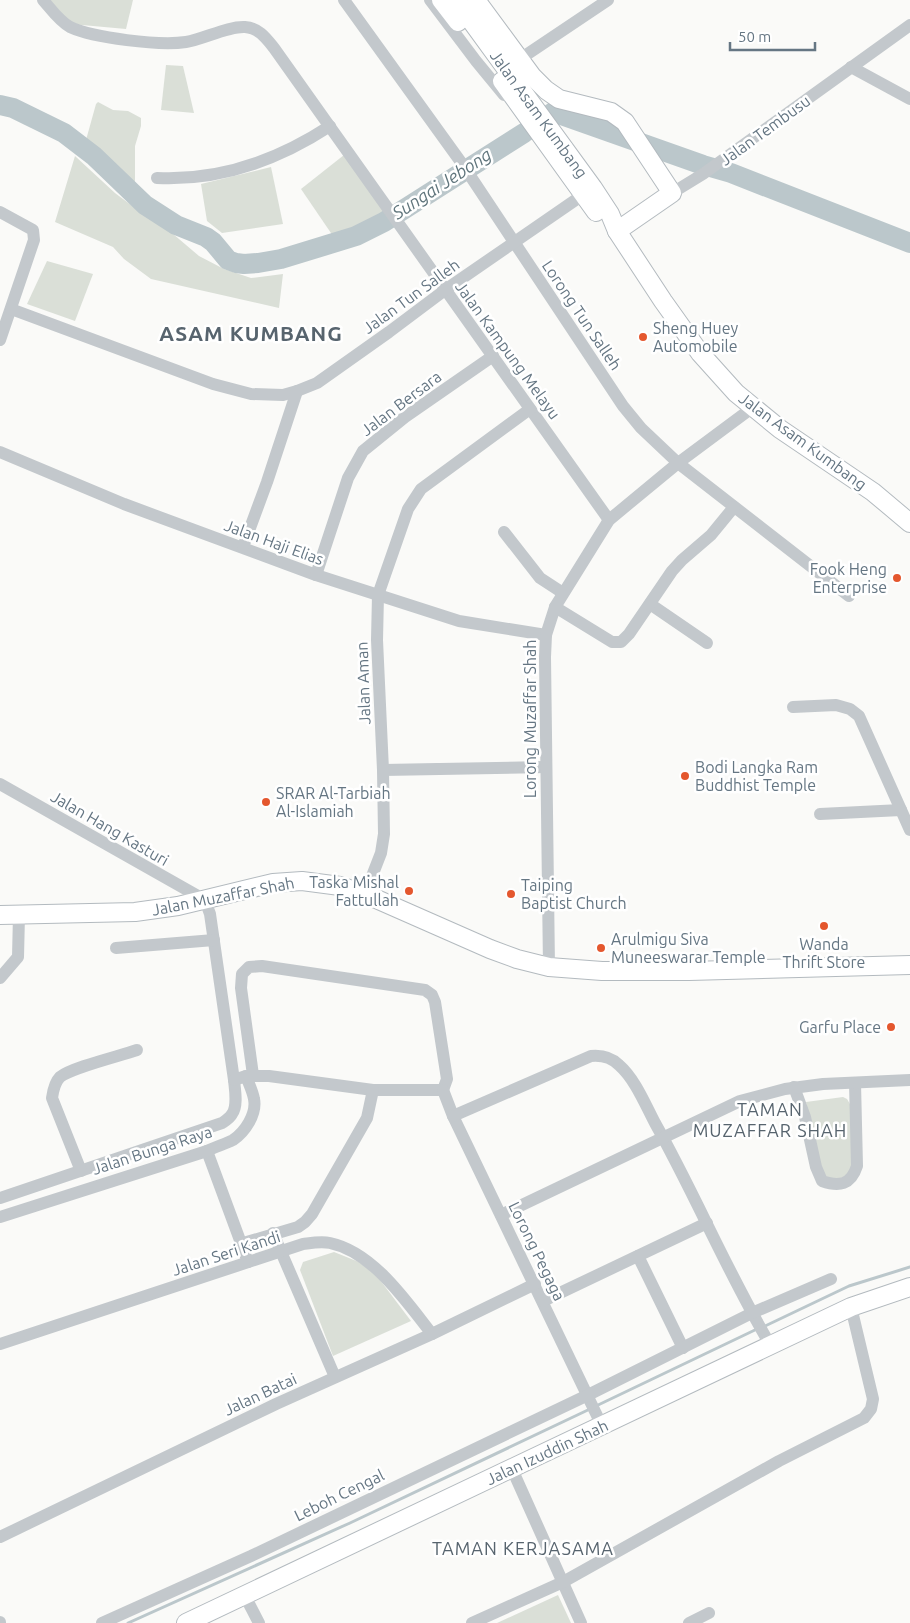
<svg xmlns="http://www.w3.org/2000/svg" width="910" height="1623" font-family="Ubuntu,sans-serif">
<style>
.green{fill:#dadfd7}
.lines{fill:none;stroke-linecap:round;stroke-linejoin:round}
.stream{stroke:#bbc7cb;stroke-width:3}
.river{stroke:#bbc7cb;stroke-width:20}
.secondary-casing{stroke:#b3babf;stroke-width:20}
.minor{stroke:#c3c8cc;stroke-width:12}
.secondary{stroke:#fff;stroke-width:18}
.poi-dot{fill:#e4572e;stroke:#fff;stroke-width:2}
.labels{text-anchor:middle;stroke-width:5;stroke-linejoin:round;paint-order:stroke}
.street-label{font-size:16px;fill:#657683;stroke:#fff}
.poi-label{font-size:16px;fill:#657683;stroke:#fff;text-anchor:start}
.water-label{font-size:18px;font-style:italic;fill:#60757c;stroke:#fff}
.neighbourhood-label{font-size:18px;letter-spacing:1px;fill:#57646e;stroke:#fff}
.district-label{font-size:21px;font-weight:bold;letter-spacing:1px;fill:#57646e;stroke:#fff}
</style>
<rect width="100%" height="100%" fill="#fafaf8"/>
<!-- green -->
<g class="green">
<polygon points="50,0 133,0 126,29 71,24"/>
<polygon points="166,65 183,66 194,113 161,110"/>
<polygon points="98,102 113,110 128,111 141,118 141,126 135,146 135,183 86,140 96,104"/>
<polygon points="344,155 388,213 356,229 333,236 301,189"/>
<polygon points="75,156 115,193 139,211 159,222 199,256 224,269 251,278 283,274 279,308 151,279 124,259 113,247 55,222"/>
<polygon points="271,167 283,224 222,233 207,221 201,184"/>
<polygon points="47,261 93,274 75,321 27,304"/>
<polygon points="843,1097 847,1099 850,1104 855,1160 848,1176 828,1181 819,1167 806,1102"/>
<polygon points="334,1252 359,1262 377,1276 411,1321 333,1356 300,1270 303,1262"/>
<polygon points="558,1595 571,1623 497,1623"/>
</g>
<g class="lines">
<!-- stream -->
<g class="stream">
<polyline points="763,1327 849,1286 910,1267"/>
<polyline points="596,1406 757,1329"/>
<polyline points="128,1623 350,1523 590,1409"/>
</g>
<!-- river -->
<polyline class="river" points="0,105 13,108 64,133 94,156 145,205 176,225 206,237 213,242 228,260 236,263 244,264 258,263 281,259 356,236 384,222 524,133 553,112 703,165 731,173 910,243"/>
<!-- secondary casing -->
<g class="secondary-casing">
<g id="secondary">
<polyline points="441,0 458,22"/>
<polyline points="456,0 593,188 610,214 617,231 663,301 700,353 736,393 780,429 873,492 910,523"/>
<polyline points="476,0 532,76 546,90 559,99 611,112 625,122 672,193 617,231"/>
<polyline points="502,81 596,212"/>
<polyline points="0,915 135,912 178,906 273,883 302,881 340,886 365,894 490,949 517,959 549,967 602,971 689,971 910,965"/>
<polyline points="186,1623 851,1307 910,1287"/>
</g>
</g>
<!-- minor -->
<g class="minor">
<path d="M43,0C51,9 59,21 70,27C94,38 159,46 186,42C204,39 228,26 245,27C259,28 266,38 274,48L609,520"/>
<polyline points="344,0 463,165 623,406 641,428 678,463 849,596"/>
<polyline points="430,0 476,61 504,95"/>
<polyline points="520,59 608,0"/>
<polyline points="851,67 910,99"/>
<path d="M157,178C220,181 278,160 330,126"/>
<polyline points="672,193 703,174 910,25"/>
<polyline points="0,212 33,230 34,240 0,340"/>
<polyline points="11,309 213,384 251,394 283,395 297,391 317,383 389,332 445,290 590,190"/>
<polyline points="0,452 124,504 316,575 459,621 546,635"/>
<polyline points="504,532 540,578 563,593"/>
<polyline points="243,547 267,482 297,391"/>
<polyline points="316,575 348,478 363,451 405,417 493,356"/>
<polyline points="650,604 707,643"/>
<polyline points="555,607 612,642 621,642 629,634 672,571 682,560 711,535 734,507"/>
<polyline points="793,707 836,705 850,709 859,716 910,830"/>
<polyline points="383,770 546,767"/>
<path d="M0,784L205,900L210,914L234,1080C235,1090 238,1106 232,1114C230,1118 225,1121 222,1123L0,1198"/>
<polyline points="820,814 901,810"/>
<polyline points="365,894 381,853 384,834 383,770 377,640 378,595 408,509 421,489 530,409"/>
<polyline points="116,948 214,940"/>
<polyline points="549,967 545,657 546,635 555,607 609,520 678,463 752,408"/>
<polyline points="0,978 18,957 19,915"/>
<polyline points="253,1075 241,988 242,974 249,967 262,966 425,990 432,995 435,1002 447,1079 443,1090"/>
<polyline points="246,1076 269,1076 373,1090 443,1090"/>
<path d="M794,1087L805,1117L816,1167L822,1181C839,1187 851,1185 857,1166L855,1083"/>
<polyline points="443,1090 453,1116 602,1426"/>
<path d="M453,1116L591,1056C602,1055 611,1057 619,1065C635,1079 645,1104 655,1123C696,1196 728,1274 771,1346"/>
<polyline points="207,1151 248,1262"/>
<path d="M81,1171L52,1098C53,1091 55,1082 60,1077C73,1067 120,1056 137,1050"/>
<polyline points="501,1215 740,1101 785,1089 823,1084 910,1080"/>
<path d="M0,1217L207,1151C215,1147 225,1144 233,1140C245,1132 257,1114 254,1099C253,1092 249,1084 246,1076L234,1080"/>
<polyline points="273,1233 335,1377"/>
<polyline points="240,1244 298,1227 305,1222 312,1214 367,1118 373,1090"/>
<polyline points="638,1256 683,1348"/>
<polyline points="543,1301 707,1223"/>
<path d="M0,1344L303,1244C311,1243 321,1241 330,1243C373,1252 406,1301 432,1334"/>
<polyline points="512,1469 581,1623"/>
<polyline points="0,1537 276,1404 432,1334 535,1284"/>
<polyline points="245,1596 259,1623"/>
<polyline points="0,1622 0,1623"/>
<polyline points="102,1623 251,1556 588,1395 752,1313 831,1279"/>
<polyline points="472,1623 563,1582 779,1461 864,1418 871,1409 873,1399 851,1307"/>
<polyline points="689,1623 709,1613"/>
</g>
<!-- secondary -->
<use href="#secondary" class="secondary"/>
</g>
<!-- markers -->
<g class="poi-dot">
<circle cx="643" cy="337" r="5"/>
<circle cx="897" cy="578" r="5"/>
<circle cx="685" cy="776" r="5"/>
<circle cx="266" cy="802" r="5"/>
<circle cx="409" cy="891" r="5"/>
<circle cx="511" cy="894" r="5"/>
<circle cx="824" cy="926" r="5"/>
<circle cx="601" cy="948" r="5"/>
<circle cx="891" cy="1027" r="5"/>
</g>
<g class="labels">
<!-- street labels -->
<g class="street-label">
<text transform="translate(539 114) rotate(54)" y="6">Jalan Asam Kumbang</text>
<text transform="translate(765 130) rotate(-36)" y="6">Jalan Tembusu</text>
<text transform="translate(411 296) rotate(-36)" y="6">Jalan Tun Salleh</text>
<text transform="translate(582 315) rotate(56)" y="6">Lorong Tun Salleh</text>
<text transform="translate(508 350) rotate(54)" y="6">Jalan Kampung Melayu</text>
<text transform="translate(401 403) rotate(-37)" y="6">Jalan Bersara</text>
<text transform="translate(803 441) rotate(36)" y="6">Jalan Asam Kumbang</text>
<text transform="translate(274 542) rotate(20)" y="6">Jalan Haji Elias</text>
<text transform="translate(363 683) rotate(-92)" y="6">Jalan Aman</text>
<text transform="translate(530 719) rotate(-90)" y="6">Lorong Muzaffar Shah</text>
<text transform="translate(110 828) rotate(30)" y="6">Jalan Hang Kasturi</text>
<text transform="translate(223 896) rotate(-11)" y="6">Jalan Muzaffar Shah</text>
<text transform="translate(152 1150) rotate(-18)" y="6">Jalan Bunga Raya</text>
<text transform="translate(537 1251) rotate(64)" y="6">Lorong Pegaga</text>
<text transform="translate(226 1253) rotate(-18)" y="6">Jalan Seri Kandi</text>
<text transform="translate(260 1394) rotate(-25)" y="6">Jalan Batai</text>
<text transform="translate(547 1452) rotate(-25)" y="6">Jalan Izuddin Shah</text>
<text transform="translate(339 1495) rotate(-26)" y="6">Leboh Cengal</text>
</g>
<!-- poi labels -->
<g class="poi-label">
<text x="653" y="334">Sheng Huey<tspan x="653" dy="18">Automobile</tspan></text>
<text x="887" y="575" text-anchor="end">Fook Heng<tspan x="887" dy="18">Enterprise</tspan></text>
<text x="695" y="773">Bodi Langka Ram<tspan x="695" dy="18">Buddhist Temple</tspan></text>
<text x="276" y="799">SRAR Al-Tarbiah<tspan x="276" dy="18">Al-Islamiah</tspan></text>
<text x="399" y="888" text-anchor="end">Taska Mishal<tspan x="399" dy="18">Fattullah</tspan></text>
<text x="521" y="891">Taiping<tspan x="521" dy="18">Baptist Church</tspan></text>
<text x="611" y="945">Arulmigu Siva<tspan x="611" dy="18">Muneeswarar Temple</tspan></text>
<text x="824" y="950" text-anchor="middle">Wanda<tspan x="824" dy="18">Thrift Store</tspan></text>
<text x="881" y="1033" text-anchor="end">Garfu Place</text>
</g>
<!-- water labels -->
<g class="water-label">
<text transform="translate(442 184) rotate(-33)" y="6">Sungai Jebong</text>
</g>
<!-- neighbourhood labels -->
<g class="neighbourhood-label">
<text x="770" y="1116">TAMAN<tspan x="770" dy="21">MUZAFFAR SHAH</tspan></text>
<text x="523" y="1555">TAMAN KERJASAMA</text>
</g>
<!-- district labels -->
<g class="district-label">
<text x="251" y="341">ASAM KUMBANG</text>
</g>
</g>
<!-- scale -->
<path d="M730 42v8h85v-8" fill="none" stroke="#657683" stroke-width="2.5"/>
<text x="738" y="42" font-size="15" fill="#657683" stroke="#ffffff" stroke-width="4" paint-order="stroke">50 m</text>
</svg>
